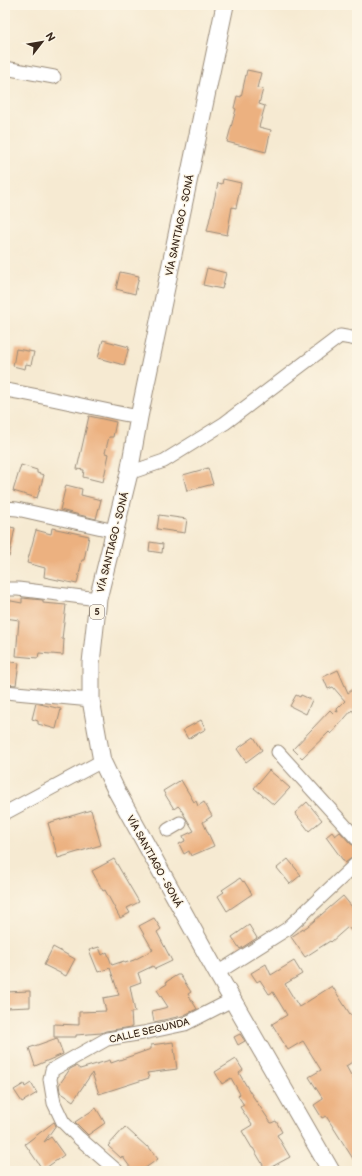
<svg xmlns="http://www.w3.org/2000/svg" width="362" height="1176" font-family="'Balsamiq Sans',sans-serif">
<style>
.building{fill:#ecb180}
.lines{fill:none;stroke-linecap:round;stroke-linejoin:round}
.minor-casing{stroke:#988a78;stroke-width:15}
.major-casing{stroke:#988a78;stroke-width:19}
.minor{stroke:#fff;stroke-width:13}
.major{stroke:#fff;stroke-width:17}
.labels{text-anchor:middle;stroke-width:3;stroke-linejoin:round;paint-order:stroke}
.shield{fill:#fcf5e5;stroke:#75675a;stroke-width:1}
.shield-label{font-size:9px;font-weight:bold;fill:#3b2a1e}
.street-label{font-size:10px;fill:#3b2a1e;stroke:#fcf5e5}
</style>
<rect width="100%" height="100%" fill="#fcf5e5"/>
<filter id="ink" filterUnits="userSpaceOnUse"><feTurbulence type="fractalNoise" baseFrequency=".025" numOctaves="2"/><feDisplacementMap in="SourceGraphic" scale="8" xChannelSelector="R" yChannelSelector="G"/><feConvolveMatrix kernelMatrix="1 2 1 2 8 2 1 2 1" color-interpolation-filters="sRGB"/></filter>
<filter id="wash" filterUnits="userSpaceOnUse"><feTurbulence type="fractalNoise" baseFrequency=".012" numOctaves="4" result="noise"/><feDisplacementMap in="SourceGraphic" scale="16" xChannelSelector="R" yChannelSelector="G"/><feGaussianBlur stdDeviation="0.9" result="paint"/><feColorMatrix in="noise" values="0 0 0 0 0 0 0 0 0 0 0 0 0 0 0 0 0 1.4 0 .05"/><feComposite in="paint" operator="in"/></filter>
<g filter="url(#wash)">
<rect width="100%" height="100%" fill="#f6ead2"/>
<g id="blocks">
<!-- building -->
<g class="building">
<polygon points="247,70 261,73 257,88 263,89 259,104 265,106 259,127 271,130 266,152 227,142 236,109 234,108 237,96 241,97"/>
<polygon points="223,179 241,183 236,208 232,207 227,235 207,231 218,183 222,184"/>
<polygon points="207,268 226,273 222,289 203,285"/>
<polygon points="120,272 139,276 135,294 116,289"/>
<polygon points="103,340 129,347 124,365 98,358"/>
<polygon points="16,349 34,352 31,365 26,364 25,369 13,366"/>
<polygon points="89,416 116,422 113,437 109,437 105,453 109,454 103,482 83,477 84,470 77,469"/>
<polygon points="21,465 37,470 37,473 44,475 37,498 13,491"/>
<polygon points="208,468 213,484 187,491 183,475"/>
<polygon points="66,485 82,489 81,495 101,500 96,519 60,510"/>
<polygon points="159,515 187,519 185,533 157,529"/>
<polygon points="5,526 15,528 9,557 5,557"/>
<polygon points="52,528 89,536 84,560 82,560 77,584 44,577 45,568 27,563 36,530 51,534"/>
<polygon points="150,542 163,544 162,553 149,551"/>
<polygon points="22,598 43,600 43,603 66,605 62,639 64,639 63,655 39,653 38,658 16,656 19,620 5,618 5,609 6,600 22,603"/>
<polygon points="5,661 19,663 16,685 5,684"/>
<polygon points="338,670 348,693 357,686 357,716 352,710 331,734 329,732 302,758 293,749 330,710 333,713 335,711 338,712 337,709 345,701 333,687 328,689 323,677"/>
<polygon points="296,695 300,697 301,695 312,700 306,714 290,706"/>
<polygon points="36,703 61,709 56,729 38,724 38,721 32,719"/>
<polygon points="201,720 206,729 188,739 183,730"/>
<polygon points="254,737 262,750 246,762 237,749"/>
<polygon points="269,770 290,788 274,805 254,788"/>
<polygon points="181,780 194,802 196,801 198,806 204,802 212,816 203,822 214,846 191,856 189,851 184,854 179,844 185,841 183,836 194,831 180,808 178,806 174,809 163,791"/>
<polygon points="307,802 322,820 309,831 295,813"/>
<polygon points="91,810 101,845 58,858 48,823"/>
<polygon points="332,832 335,836 340,832 351,844 357,847 357,854 345,863 326,837"/>
<polygon points="114,859 139,902 127,908 130,913 120,918 105,890 103,891 92,871"/>
<polygon points="288,859 301,875 290,884 277,868"/>
<polygon points="240,878 243,882 244,881 252,894 227,911 218,896 224,892 222,890"/>
<polygon points="343,896 357,913 357,938 348,927 331,942 330,941 305,957 291,937 308,926"/>
<polygon points="154,918 161,929 157,932 172,961 155,969 153,966 138,973 141,982 130,986 135,1012 131,1012 132,1027 106,1031 101,1033 76,1035 76,1037 54,1037 54,1024 79,1025 79,1012 106,1011 103,998 119,995 110,968 98,972 89,950 99,947 102,955 107,952 112,965 124,961 125,963 134,960 153,950 139,926"/>
<polygon points="249,925 257,938 240,949 232,937"/>
<polygon points="53,947 75,959 66,976 44,965"/>
<polygon points="294,961 302,974 285,984 299,1007 332,986 357,1025 357,1059 346,1066 357,1086 357,1165 326,1116 322,1118 314,1105 323,1099 309,1077 321,1070 303,1041 288,1050 272,1024 287,1015 273,992 269,994 260,980 257,982 251,973 266,964 271,975"/>
<polygon points="177,975 180,975 191,992 188,994 197,1009 182,1016 154,1022 152,1011 168,1007 157,990 167,984 166,982"/>
<polygon points="30,991 30,1007 6,1008 5,992"/>
<polygon points="240,1034 245,1041 238,1045 234,1037"/>
<polygon points="57,1038 63,1054 35,1066 29,1048"/>
<polygon points="173,1042 177,1069 147,1073 149,1078 99,1094 92,1073 73,1101 60,1092 59,1085 70,1069 76,1066 80,1069 110,1060 111,1063 151,1049 151,1045"/>
<polygon points="236,1059 243,1070 239,1073 250,1092 271,1123 276,1121 282,1132 277,1135 290,1157 266,1170 253,1148 252,1148 242,1131 252,1125 240,1107 244,1105 238,1096 240,1094 231,1078 222,1084 215,1072"/>
<polygon points="31,1083 37,1093 22,1102 14,1090 24,1084 25,1087"/>
<polygon points="96,1108 105,1123 88,1135 75,1122"/>
<polygon points="54,1122 56,1125 44,1142 51,1137 64,1155 43,1170 25,1144"/>
<polygon points="125,1127 147,1147 148,1146 158,1159 141,1171 133,1171 122,1156 121,1158 108,1146"/>
</g>
</g>
</g>
<g filter="url(#ink)">
<use href="#blocks" fill-opacity="0" stroke="#988a78" stroke-width="1"/>
<g class="lines">
<!-- minor casing -->
<g class="minor-casing">
<g id="minor">
<polyline points="5,68 54,77"/>
<path d="M5,390C50,397 94,409 139,417"/>
<polyline points="129,473 164,461 225,423 340,336 357,339"/>
<polyline points="5,508 17,509 115,531"/>
<polyline points="5,589 18,589 98,599"/>
<polyline points="5,692 91,700"/>
<polyline points="278,752 357,839"/>
<polyline points="5,813 102,761"/>
<polyline points="168,830 180,823"/>
<polyline points="217,973 287,929 357,863"/>
<polyline points="117,1171 79,1138 63,1122 54,1103 50,1079 52,1070 107,1039 143,1033 185,1024 232,1000"/>
</g>
</g>
<!-- major casing -->
<g class="major-casing">
<polyline id="major" points="225,5 139,417 129,473 98,599 91,663 91,700 102,761 116,790 217,973 331,1171"/>
</g>
<!-- minor -->
<use href="#minor" class="minor"/>
<!-- major -->
<use href="#major" class="major"/>
</g>
</g>
<g class="labels">
<!-- shield labels -->
<rect class="shield" x="90" y="605" width="14" height="14" rx="3"/>
<g class="shield-label">
<text x="97" y="615">5</text>
</g>
<!-- street labels -->
<g class="street-label">
<text transform="translate(179 225) rotate(-78)" y="4">VÍA SANTIAGO - SONÁ</text>
<text transform="translate(112 542) rotate(-76)" y="4">VÍA SANTIAGO - SONÁ</text>
<text transform="translate(155 861) rotate(61)" y="4">VÍA SANTIAGO - SONÁ</text>
<text transform="translate(149 1030) rotate(-13)" y="4">CALLE SEGUNDA</text>
</g>
</g>
<!-- margin -->
<rect width="362" height="1176" fill="none" stroke="#fcf5e5" stroke-width="20"/>
<!-- north arrow -->
<g transform="translate(42 42) rotate(59)" stroke="#fcf5e5" stroke-width="3" paint-order="stroke">
<path d="M0-3L7 15L0 10L-7 15Z" fill="#3b2a1e"/>
<text y="-6" font-size="11" font-weight="bold" text-anchor="middle" fill="#3b2a1e">N</text>
</g>
</svg>
